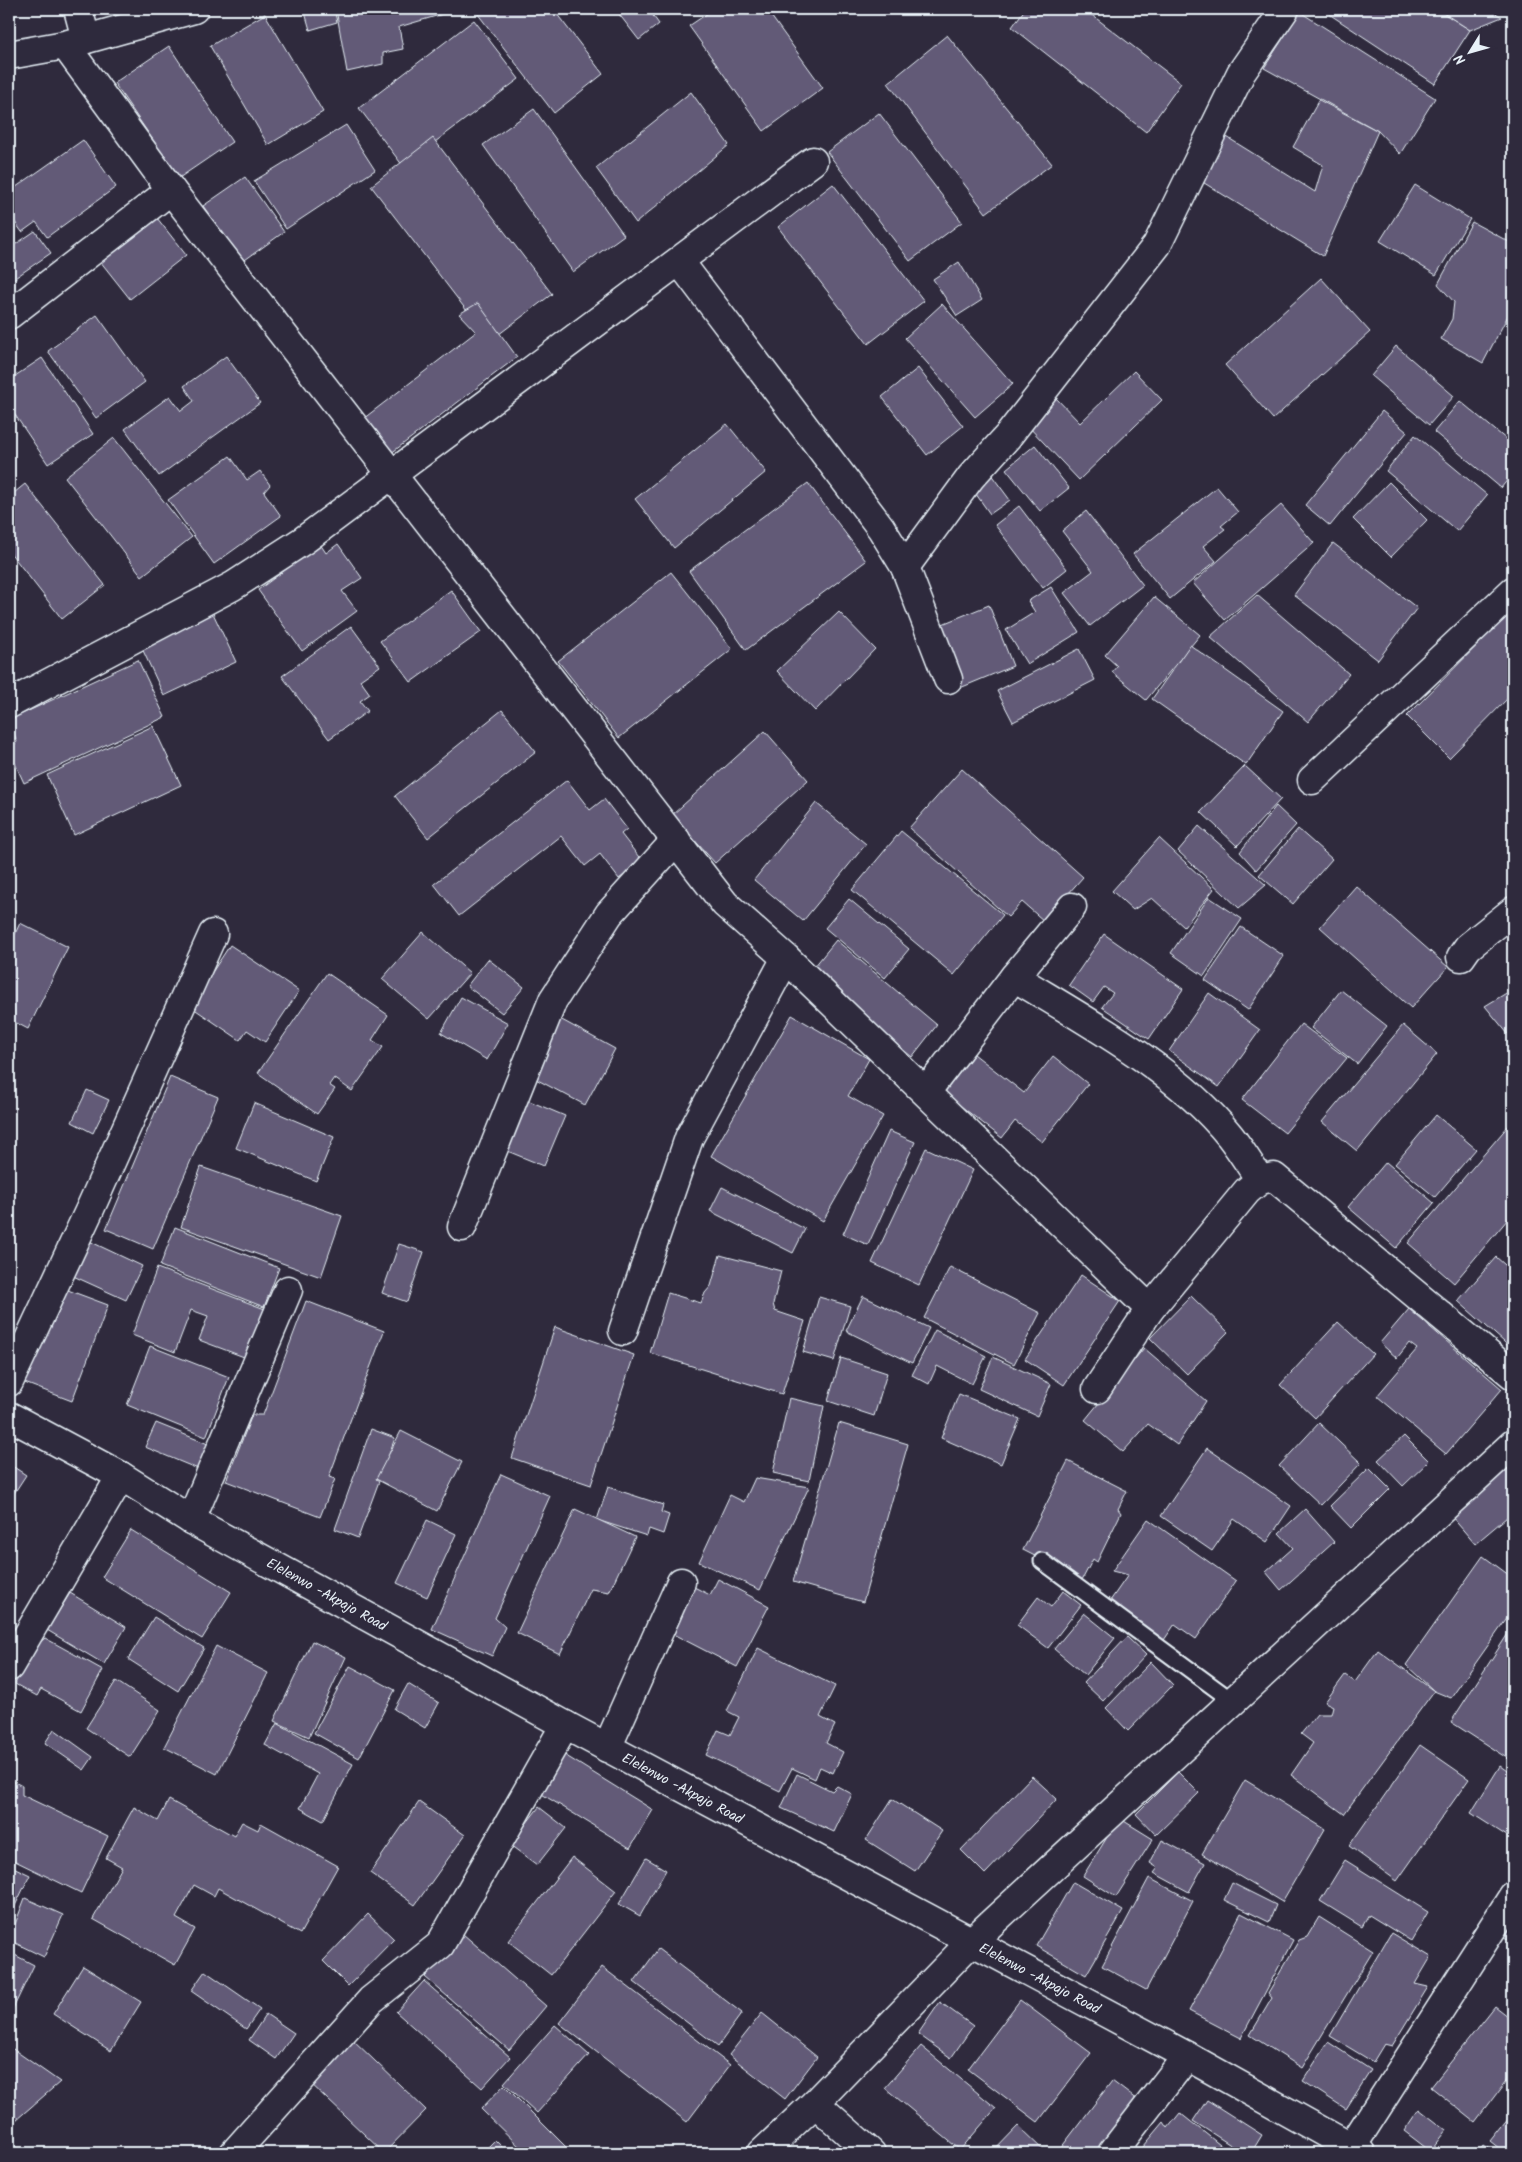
<svg xmlns="http://www.w3.org/2000/svg" width="1522" height="2162" font-family="Kalam,sans-serif">
<style>
.building{fill:#625a77;stroke:#e8f1f8}
.lines{fill:none;stroke-linecap:round;stroke-linejoin:round}
.lane-casing{stroke:#e8f1f8;stroke-width:19}
.street-casing{stroke:#e8f1f8;stroke-width:31}
.lane{stroke:#2f2a3d;stroke-width:15}
.street{stroke:#2f2a3d;stroke-width:28}
.labels{text-anchor:middle;stroke-width:4;stroke-linejoin:round;paint-order:stroke}
.street-label{font-size:14px;fill:#e8f1f8;stroke:#2f2a3d}
</style>
<rect width="100%" height="100%" fill="#2f2a3d"/>
<filter id="ink" filterUnits="userSpaceOnUse"><feTurbulence type="fractalNoise" baseFrequency=".02" numOctaves="2"/><feDisplacementMap in="SourceGraphic" scale="10" xChannelSelector="R" yChannelSelector="G"/><feConvolveMatrix kernelMatrix="1 2 1 2 8 2 1 2 1" color-interpolation-filters="sRGB"/></filter>
<g filter="url(#ink)">
<!-- building -->
<g class="building">
<polygon points="304,9 334,9 337,22 310,30"/>
<polygon points="336,9 460,9 399,27 403,49 383,53 383,64 347,72"/>
<polygon points="474,9 553,9 603,74 554,113"/>
<polygon points="615,9 648,9 659,24 639,40"/>
<polygon points="714,9 766,9 823,88 764,131 689,26"/>
<polygon points="1025,9 1084,9 1181,83 1146,132 1012,27"/>
<polygon points="1333,9 1437,9 1470,30 1435,84 1329,14"/>
<polygon points="1437,9 1489,9 1502,17 1470,30"/>
<polygon points="1300,12 1435,98 1400,154 1378,131 1264,68"/>
<polygon points="265,14 323,112 268,145 210,46"/>
<polygon points="474,20 519,79 403,166 359,108"/>
<polygon points="947,35 1052,164 986,213 888,83"/>
<polygon points="169,46 232,142 179,178 114,83"/>
<polygon points="691,92 729,145 636,223 596,168"/>
<polygon points="1319,100 1378,131 1323,256 1196,178 1222,134 1315,192 1323,165 1293,147"/>
<polygon points="534,109 624,235 573,272 483,145"/>
<polygon points="879,113 962,222 910,261 827,152"/>
<polygon points="346,125 375,170 286,229 254,181"/>
<polygon points="433,138 552,294 490,341 371,186"/>
<polygon points="83,140 116,187 47,237 36,222 22,232 9,214 9,192"/>
<polygon points="245,177 284,232 242,262 203,206"/>
<polygon points="833,184 924,301 868,344 778,227"/>
<polygon points="1415,185 1470,219 1436,275 1380,241"/>
<polygon points="157,218 186,255 130,299 100,261"/>
<polygon points="1472,222 1513,244 1513,306 1483,363 1441,339 1452,319 1454,302 1438,284"/>
<polygon points="35,231 51,253 9,282 9,240 13,246"/>
<polygon points="959,262 982,300 957,316 933,279"/>
<polygon points="1321,278 1370,332 1273,419 1225,365"/>
<polygon points="478,303 517,357 390,454 363,419 476,332 459,314"/>
<polygon points="942,304 1013,384 975,417 905,338"/>
<polygon points="97,315 145,382 96,418 48,351"/>
<polygon points="1396,346 1454,396 1429,425 1371,376"/>
<polygon points="226,356 260,403 159,476 125,429 170,396 181,411 194,401 184,386"/>
<polygon points="42,358 93,434 48,464 9,406 9,380"/>
<polygon points="918,368 963,426 927,455 882,397"/>
<polygon points="1134,371 1162,400 1079,480 1027,425 1055,397 1080,423"/>
<polygon points="1460,401 1513,445 1513,473 1501,488 1434,432"/>
<polygon points="1382,411 1407,432 1330,526 1305,505"/>
<polygon points="727,424 766,472 674,548 635,499"/>
<polygon points="1415,435 1487,495 1457,531 1386,471"/>
<polygon points="114,438 192,537 142,576 65,477"/>
<polygon points="1035,445 1069,488 1040,511 1006,469"/>
<polygon points="230,456 247,480 260,471 270,485 264,492 281,516 214,564 168,500"/>
<polygon points="990,473 1010,500 990,514 971,487"/>
<polygon points="1389,482 1427,520 1391,557 1353,519"/>
<polygon points="808,483 866,561 746,650 689,571"/>
<polygon points="25,484 105,585 62,619 9,551 9,497"/>
<polygon points="1217,487 1238,512 1221,526 1225,529 1203,546 1216,561 1170,599 1133,554"/>
<polygon points="1281,505 1314,543 1225,620 1193,583"/>
<polygon points="1019,506 1067,569 1043,588 995,525"/>
<polygon points="1086,511 1143,585 1090,626 1064,593 1093,571 1062,531"/>
<polygon points="1333,543 1417,608 1378,660 1294,595"/>
<polygon points="320,544 326,553 338,544 362,578 342,591 357,611 302,651 258,590"/>
<polygon points="671,572 732,649 619,738 558,661"/>
<polygon points="1051,587 1079,632 1027,664 1006,630 1035,612 1028,601"/>
<polygon points="451,590 481,632 411,682 380,641"/>
<polygon points="1257,595 1349,674 1308,722 1210,637"/>
<polygon points="1154,597 1200,635 1146,700 1112,672 1117,666 1105,655"/>
<polygon points="989,605 1013,666 960,688 935,627"/>
<polygon points="211,609 236,662 164,696 140,644"/>
<polygon points="1513,609 1513,693 1449,758 1407,716"/>
<polygon points="839,612 875,649 815,711 777,671"/>
<polygon points="351,626 380,666 360,680 370,694 360,701 368,711 329,739 282,676"/>
<polygon points="1190,645 1283,711 1246,765 1152,699"/>
<polygon points="1079,649 1095,680 1013,722 997,691"/>
<polygon points="138,660 165,717 24,783 9,750 17,742 9,720"/>
<polygon points="502,710 536,752 428,838 395,796"/>
<polygon points="153,726 181,785 74,835 47,775"/>
<polygon points="765,731 808,780 715,863 672,815"/>
<polygon points="1245,766 1281,799 1237,846 1201,812"/>
<polygon points="962,769 1083,877 1044,921 1022,902 1008,917 909,828"/>
<polygon points="567,780 590,810 604,799 627,829 621,834 642,861 619,879 600,854 585,866 561,836 459,916 434,884"/>
<polygon points="816,803 866,844 803,921 754,880"/>
<polygon points="1276,806 1296,825 1256,870 1240,852"/>
<polygon points="1199,826 1266,885 1239,908 1178,851"/>
<polygon points="1298,829 1332,859 1293,904 1259,875"/>
<polygon points="901,831 1003,915 954,975 852,890"/>
<polygon points="1159,838 1214,889 1184,927 1152,898 1133,910 1112,891"/>
<polygon points="1356,886 1448,967 1411,1008 1320,927"/>
<polygon points="1209,897 1242,919 1204,976 1171,953"/>
<polygon points="849,899 909,949 885,978 825,928"/>
<polygon points="20,923 68,947 28,1029 9,1019 9,947"/>
<polygon points="1241,927 1284,956 1248,1010 1205,980"/>
<polygon points="423,932 470,973 429,1019 382,979"/>
<polygon points="1104,934 1183,989 1149,1039 1102,1007 1113,993 1104,987 1093,1002 1069,985"/>
<polygon points="836,940 937,1025 912,1057 810,972"/>
<polygon points="230,945 299,991 265,1042 247,1030 240,1040 190,1006"/>
<polygon points="488,959 524,987 502,1013 467,986"/>
<polygon points="327,973 388,1015 372,1040 383,1047 352,1091 334,1078 329,1085 335,1089 317,1114 258,1073"/>
<polygon points="1513,989 1513,1040 1485,1006"/>
<polygon points="1341,990 1387,1026 1357,1064 1311,1028"/>
<polygon points="1209,993 1260,1030 1219,1087 1169,1051"/>
<polygon points="461,997 508,1023 487,1060 441,1033"/>
<polygon points="792,1015 869,1059 848,1096 883,1116 823,1221 711,1156"/>
<polygon points="560,1019 615,1049 585,1105 530,1076"/>
<polygon points="1301,1024 1347,1058 1285,1133 1242,1100"/>
<polygon points="1403,1025 1437,1054 1357,1151 1322,1122"/>
<polygon points="974,1054 1024,1093 1053,1056 1088,1084 1042,1142 1015,1121 1002,1138 944,1093"/>
<polygon points="170,1077 218,1097 153,1249 106,1229"/>
<polygon points="87,1090 109,1100 93,1133 72,1122"/>
<polygon points="520,1097 565,1116 544,1166 500,1148"/>
<polygon points="254,1103 334,1137 316,1181 236,1148"/>
<polygon points="1436,1115 1476,1149 1435,1197 1395,1164"/>
<polygon points="1509,1125 1513,1129 1513,1213 1454,1283 1408,1243"/>
<polygon points="889,1131 915,1142 868,1245 843,1234"/>
<polygon points="926,1148 973,1170 919,1285 872,1263"/>
<polygon points="1386,1162 1434,1203 1396,1248 1348,1207"/>
<polygon points="201,1167 342,1216 321,1277 181,1227"/>
<polygon points="722,1187 805,1229 793,1253 710,1211"/>
<polygon points="175,1227 279,1268 264,1307 160,1266"/>
<polygon points="87,1240 142,1266 126,1300 71,1275"/>
<polygon points="399,1244 424,1252 407,1302 382,1293"/>
<polygon points="720,1255 781,1271 773,1304 775,1311 805,1321 782,1394 650,1353 668,1293 701,1303 705,1293 711,1286"/>
<polygon points="1496,1257 1513,1272 1513,1350 1458,1301"/>
<polygon points="950,1267 1040,1313 1014,1364 924,1318"/>
<polygon points="157,1268 270,1311 252,1360 199,1340 208,1316 191,1310 175,1352 132,1335"/>
<polygon points="1081,1275 1120,1301 1064,1385 1025,1359"/>
<polygon points="57,1286 108,1305 72,1401 22,1382"/>
<polygon points="863,1296 929,1328 912,1363 846,1331"/>
<polygon points="1191,1296 1228,1332 1187,1374 1150,1338"/>
<polygon points="819,1297 850,1306 834,1361 803,1352"/>
<polygon points="306,1301 384,1331 329,1477 335,1479 320,1517 226,1481 252,1415 263,1415"/>
<polygon points="1409,1309 1502,1389 1446,1454 1377,1396 1417,1349 1409,1343 1397,1358 1380,1343"/>
<polygon points="1338,1322 1373,1354 1315,1418 1280,1385"/>
<polygon points="555,1327 634,1355 591,1485 512,1458"/>
<polygon points="935,1330 986,1356 972,1384 937,1366 929,1384 912,1375"/>
<polygon points="150,1346 229,1377 206,1437 127,1405"/>
<polygon points="1144,1348 1206,1401 1177,1445 1148,1424 1123,1452 1085,1420"/>
<polygon points="993,1357 1051,1384 1037,1416 979,1389"/>
<polygon points="841,1358 887,1373 874,1416 828,1401"/>
<polygon points="959,1394 1020,1419 1001,1464 941,1438"/>
<polygon points="789,1398 824,1406 809,1481 773,1473"/>
<polygon points="156,1423 208,1444 198,1469 145,1447"/>
<polygon points="839,1423 908,1444 863,1602 793,1582"/>
<polygon points="1319,1423 1361,1463 1321,1505 1279,1466"/>
<polygon points="371,1429 395,1438 358,1538 335,1529"/>
<polygon points="401,1431 462,1462 437,1511 376,1479"/>
<polygon points="1404,1436 1429,1461 1403,1486 1378,1460"/>
<polygon points="1207,1448 1291,1506 1267,1542 1234,1519 1212,1551 1161,1516"/>
<polygon points="1068,1461 1127,1491 1118,1509 1121,1513 1097,1562 1093,1559 1082,1580 1023,1550"/>
<polygon points="1513,1463 1513,1512 1475,1544 1452,1517"/>
<polygon points="9,1464 26,1475 9,1501"/>
<polygon points="1369,1468 1390,1489 1351,1528 1330,1506"/>
<polygon points="501,1474 550,1496 495,1618 505,1627 492,1656 432,1629"/>
<polygon points="755,1478 809,1487 760,1590 699,1562 730,1495 744,1502"/>
<polygon points="608,1487 663,1505 661,1512 669,1515 663,1534 649,1529 647,1536 597,1520"/>
<polygon points="575,1509 635,1537 609,1592 591,1589 560,1654 517,1633"/>
<polygon points="1305,1509 1334,1542 1281,1590 1266,1572 1293,1548 1279,1533"/>
<polygon points="1148,1519 1236,1581 1196,1639 1175,1624 1164,1640 1110,1601 1128,1575 1112,1571"/>
<polygon points="427,1520 456,1534 427,1597 397,1583"/>
<polygon points="131,1530 231,1592 202,1639 102,1577"/>
<polygon points="1483,1556 1513,1578 1513,1610 1451,1698 1434,1691 1406,1665"/>
<polygon points="718,1579 769,1606 737,1667 671,1633 694,1587 710,1595"/>
<polygon points="1063,1591 1081,1605 1048,1648 1017,1625 1038,1597 1051,1607"/>
<polygon points="70,1593 126,1627 104,1664 47,1630"/>
<polygon points="1084,1613 1115,1638 1085,1675 1054,1649"/>
<polygon points="154,1617 204,1648 178,1691 128,1659"/>
<polygon points="1513,1626 1513,1762 1451,1722"/>
<polygon points="1127,1637 1146,1655 1103,1701 1084,1683"/>
<polygon points="45,1638 103,1670 81,1711 41,1689 37,1696 15,1684 19,1676 14,1673 32,1639 39,1643"/>
<polygon points="312,1641 346,1657 309,1737 274,1721"/>
<polygon points="216,1646 268,1673 217,1774 164,1747"/>
<polygon points="758,1648 835,1686 820,1717 835,1725 826,1743 843,1752 833,1773 820,1767 815,1779 792,1768 780,1791 706,1755 718,1730 730,1735 739,1717 727,1711"/>
<polygon points="1378,1650 1434,1691 1344,1814 1291,1775 1313,1743 1301,1734 1317,1714 1331,1714 1333,1706 1325,1702 1345,1675 1355,1682"/>
<polygon points="1151,1662 1173,1685 1128,1731 1106,1708"/>
<polygon points="350,1666 395,1690 359,1758 314,1733"/>
<polygon points="116,1681 160,1710 130,1757 86,1728"/>
<polygon points="408,1684 439,1703 425,1728 394,1709"/>
<polygon points="277,1723 353,1764 323,1821 300,1808 318,1774 265,1745"/>
<polygon points="54,1729 93,1757 84,1770 45,1743"/>
<polygon points="1420,1745 1469,1779 1397,1881 1349,1846"/>
<polygon points="563,1754 653,1810 630,1848 540,1793"/>
<polygon points="1500,1766 1513,1775 1513,1833 1510,1838 1471,1813"/>
<polygon points="1178,1772 1199,1793 1156,1835 1136,1814"/>
<polygon points="797,1774 832,1791 837,1786 852,1794 834,1832 781,1808"/>
<polygon points="1032,1776 1057,1799 985,1874 961,1850"/>
<polygon points="9,1779 22,1786 22,1795 108,1836 81,1893 9,1858"/>
<polygon points="1245,1780 1325,1829 1282,1902 1202,1854"/>
<polygon points="892,1799 942,1831 915,1871 866,1840"/>
<polygon points="169,1800 234,1836 242,1822 258,1830 261,1823 338,1866 300,1934 218,1888 214,1896 194,1885 176,1918 195,1929 175,1965 93,1919 122,1867 106,1858 134,1807 158,1821"/>
<polygon points="419,1802 465,1835 415,1905 370,1873"/>
<polygon points="539,1807 566,1828 537,1865 510,1845"/>
<polygon points="1119,1818 1153,1839 1116,1897 1083,1876"/>
<polygon points="1162,1840 1205,1863 1189,1892 1154,1873 1158,1868 1150,1863"/>
<polygon points="572,1857 616,1891 551,1975 508,1941"/>
<polygon points="646,1858 666,1870 640,1916 619,1904"/>
<polygon points="1345,1860 1428,1912 1411,1941 1369,1915 1362,1927 1320,1901"/>
<polygon points="9,1865 30,1875 13,1910 9,1907"/>
<polygon points="1149,1878 1193,1901 1146,1990 1102,1966"/>
<polygon points="1073,1882 1123,1911 1086,1975 1036,1946"/>
<polygon points="1232,1883 1276,1905 1269,1922 1224,1900"/>
<polygon points="25,1898 63,1915 44,1957 9,1940"/>
<polygon points="1241,1913 1293,1940 1241,2038 1189,2011"/>
<polygon points="368,1914 394,1939 348,1986 323,1961"/>
<polygon points="1513,1915 1513,1943 1500,1934"/>
<polygon points="1319,1917 1373,1951 1302,2068 1250,2035 1272,1998 1268,1993 1299,1940 1307,1937"/>
<polygon points="1391,1933 1431,1957 1415,1984 1428,1987 1392,2046 1384,2044 1373,2062 1330,2036"/>
<polygon points="463,1934 546,2006 509,2050 425,1977"/>
<polygon points="658,1949 742,2013 718,2046 634,1982"/>
<polygon points="9,1952 34,1965 9,2017"/>
<polygon points="83,1966 141,2002 111,2051 53,2014"/>
<polygon points="602,1967 730,2065 687,2122 559,2023"/>
<polygon points="205,1971 260,2009 246,2029 191,1991"/>
<polygon points="424,1981 510,2057 482,2088 396,2012"/>
<polygon points="1020,2000 1091,2053 1038,2122 968,2069"/>
<polygon points="940,2002 973,2026 951,2058 918,2034"/>
<polygon points="1495,2006 1513,2020 1513,2072 1475,2122 1431,2087"/>
<polygon points="762,2013 817,2057 785,2099 729,2055"/>
<polygon points="266,2014 294,2033 276,2059 249,2040"/>
<polygon points="555,2025 589,2055 537,2113 504,2083"/>
<polygon points="350,2037 426,2110 384,2153 308,2081"/>
<polygon points="1328,2042 1371,2070 1346,2109 1303,2081"/>
<polygon points="921,2046 996,2108 960,2150 885,2088"/>
<polygon points="10,2047 60,2082 9,2126 9,2048"/>
<polygon points="1112,2081 1137,2100 1096,2153 1057,2153"/>
<polygon points="504,2085 572,2153 526,2153 481,2109"/>
<polygon points="1207,2100 1262,2135 1251,2153 1243,2153 1193,2121"/>
<polygon points="1419,2109 1446,2130 1430,2151 1404,2131"/>
<polygon points="1513,2112 1513,2153 1505,2153 1490,2141"/>
<polygon points="1180,2113 1230,2153 1138,2153 1164,2122 1168,2128"/>
<polygon points="1018,2126 1046,2153 992,2153"/>
<polygon points="495,2140 508,2153 482,2153"/>
<polygon points="1483,2145 1494,2153 1477,2153"/>
</g>
<g class="lines">
<!-- lane casing -->
<g class="lane-casing">
<polyline id="lane" points="1042,1561 1231,1700"/>
</g>
<!-- street casing -->
<g class="street-casing">
<g id="street">
<polyline points="78,9 86,39"/>
<polyline points="65,45 171,190 725,904 786,958 1150,1309"/>
<polyline points="9,55 65,45 194,9"/>
<polyline points="680,262 881,528 905,567 948,679"/>
<polyline points="9,315 171,190"/>
<polyline points="905,567 971,477 1008,436 1157,245 1241,73 1285,9"/>
<polyline points="9,704 233,586 304,540 813,161"/>
<polyline points="1312,780 1513,591"/>
<polyline points="1461,957 1468,947 1513,911"/>
<path d="M1014,977C1086,1021 1176,1069 1230,1136C1241,1150 1250,1165 1260,1180"/>
<polyline points="926,1092 1014,977 1072,907"/>
<polyline points="462,1227 553,1000 609,914 676,840"/>
<polyline points="623,1331 689,1138 786,958"/>
<polyline points="9,1382 90,1209 213,934"/>
<polyline points="1097,1389 1150,1309 1247,1191 1260,1180 1274,1177 1513,1375"/>
<polyline points="9,1416 121,1476 191,1520 565,1725 1187,2056 1361,2153"/>
<polyline points="191,1520 288,1290"/>
<polyline points="9,1667 121,1476"/>
<polyline points="607,1748 681,1582"/>
<polyline points="815,2103 871,2153"/>
<polyline points="1351,2148 1513,1896"/>
<polyline points="234,2153 371,2000 440,1945 565,1725"/>
<polyline points="762,2153 815,2103 971,1942 1513,1444"/>
<polyline points="1112,2153 1187,2056"/>
</g>
</g>
<!-- lane -->
<use href="#lane" class="lane"/>
<!-- street -->
<use href="#street" class="street"/>
</g>
</g>
<g class="labels">
<!-- street labels -->
<g class="street-label">
<text transform="translate(327 1594) rotate(29)" y="5">Elelenwo -Akpajo Road</text>
<text transform="translate(683 1788) rotate(28)" y="5">Elelenwo -Akpajo Road</text>
<text transform="translate(1040 1978) rotate(28)" y="5">Elelenwo -Akpajo Road</text>
</g>
</g>
<!-- margin -->
<rect width="1522" height="2162" fill="none" stroke="#2f2a3d" stroke-width="30"/>
<rect x="15" y="15" width="1492" height="2132" fill="none" stroke="#e8f1f8" stroke-width="2" filter="url(#ink)"/>
<!-- north arrow -->
<g transform="translate(1470 52) rotate(233)" stroke="#2f2a3d" stroke-width="4" paint-order="stroke">
<path d="M0-4L9 19L0 12L-9 19Z" fill="#e8f1f8"/>
<text y="-8" font-size="14" font-weight="bold" text-anchor="middle" fill="#e8f1f8">N</text>
</g>
</svg>
